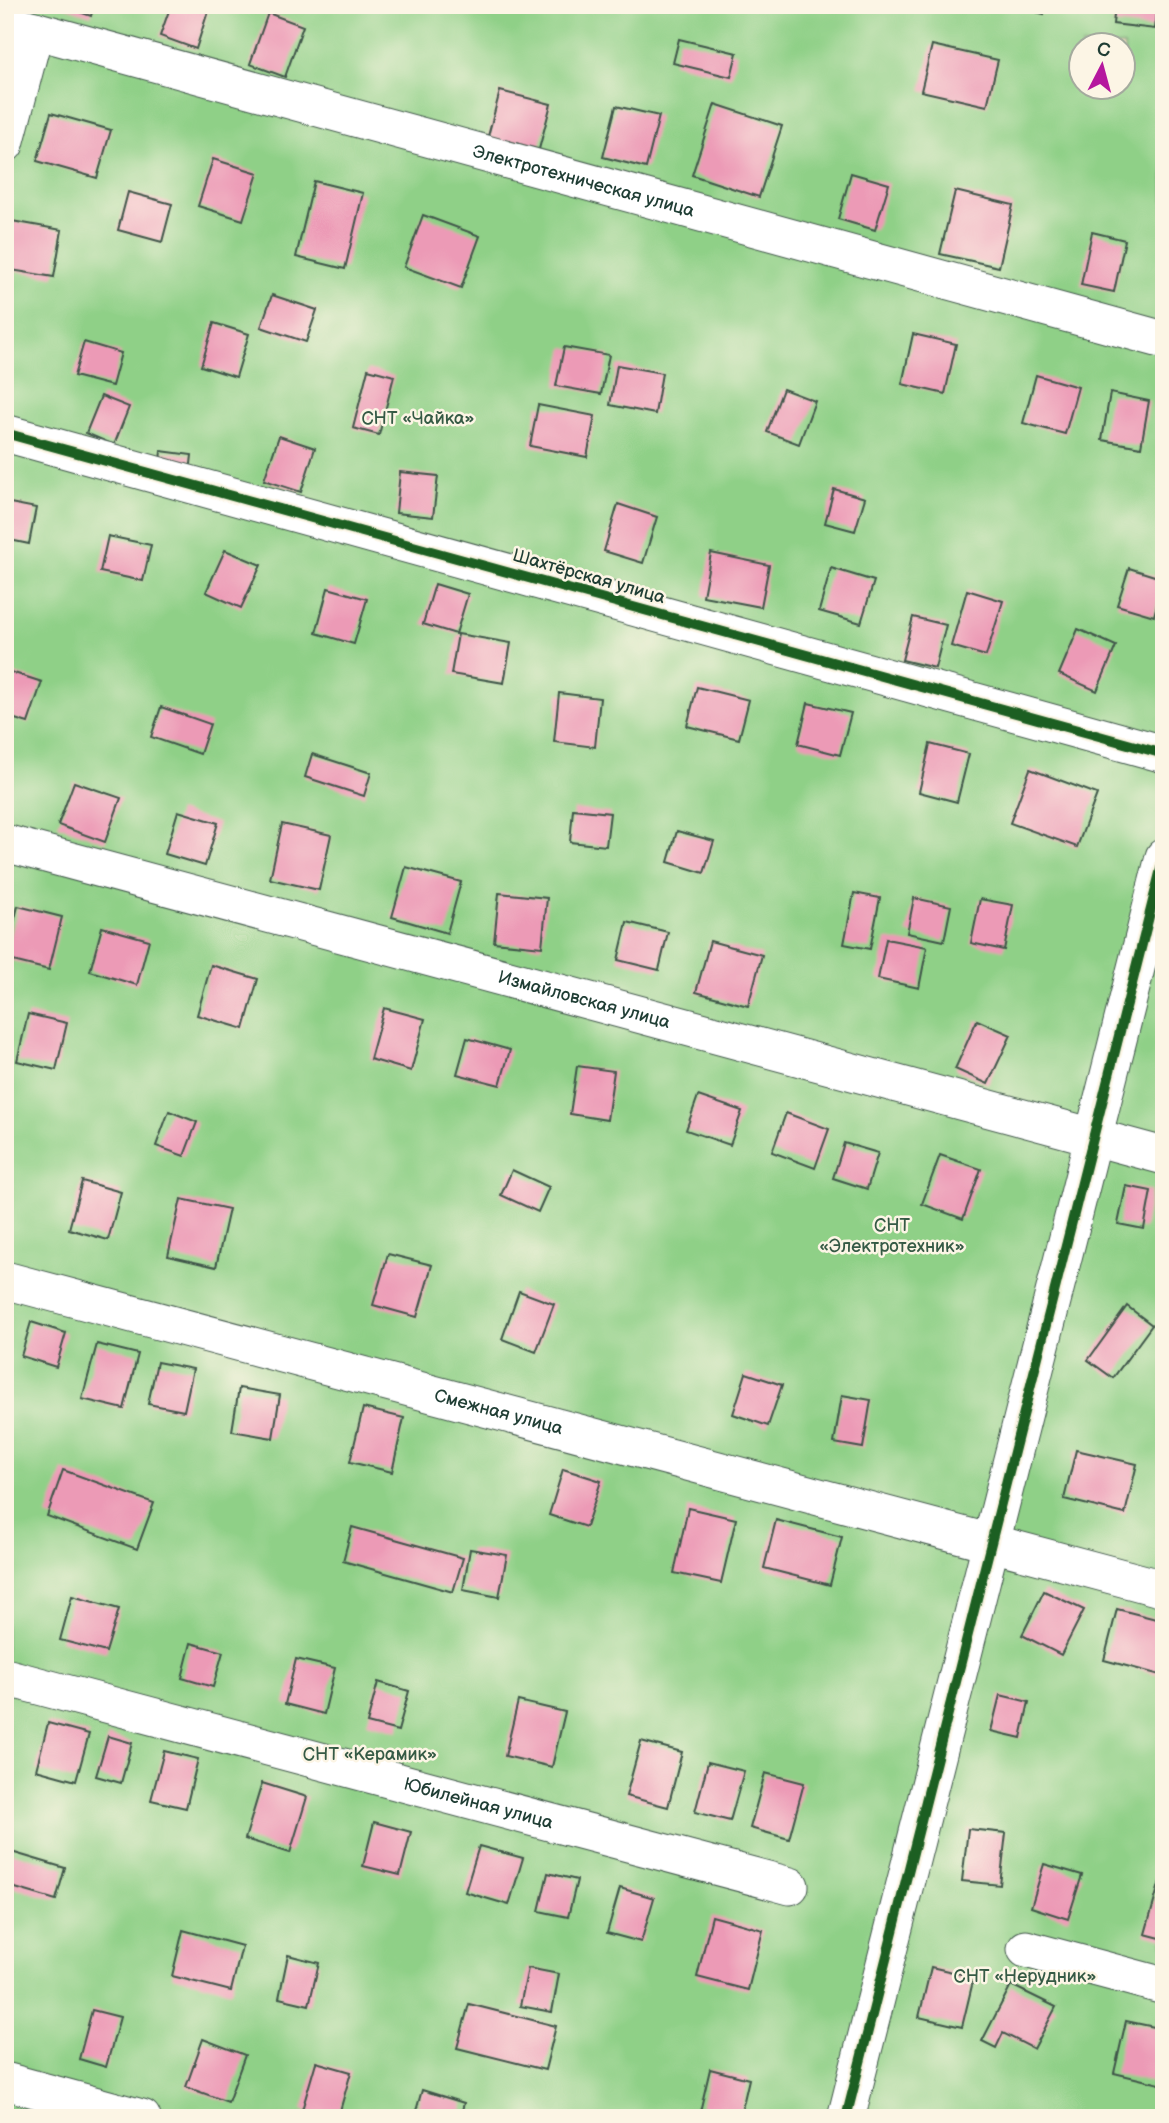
<svg xmlns="http://www.w3.org/2000/svg" width="1169" height="2123" font-family="'Balsamiq Sans',sans-serif">
<style>
.green{fill:#8fd087;stroke:#57865e;stroke-width:2;fill-rule:evenodd}
.building{fill:#ec9ab6}
.lines{fill:none;stroke-linecap:round;stroke-linejoin:round}
.street-casing{stroke:#3f5549;stroke-width:39}
.street{stroke:#fff;stroke-width:37}
.cycleway-casing{stroke:#fcf5e5;stroke-width:15}
.cycleway{stroke:#1b5e20;stroke-width:10}
.labels{text-anchor:middle;stroke-width:5;stroke-linejoin:round;paint-order:stroke}
.street-label{font-size:18px;fill:#1f3d34;stroke:#fcf5e5}
.park-label{font-size:18px;fill:#355a45;stroke:#fcf5e5}
</style>
<rect width="100%" height="100%" fill="#fcf5e5"/>
<filter id="ink" filterUnits="userSpaceOnUse"><feTurbulence type="fractalNoise" baseFrequency=".0143" numOctaves="2"/><feDisplacementMap in="SourceGraphic" scale="14" xChannelSelector="R" yChannelSelector="G"/><feConvolveMatrix kernelMatrix="1 2 1 2 8 2 1 2 1" color-interpolation-filters="sRGB"/></filter>
<filter id="wash" filterUnits="userSpaceOnUse"><feTurbulence type="fractalNoise" baseFrequency=".00686" numOctaves="4" result="noise"/><feDisplacementMap in="SourceGraphic" scale="28" xChannelSelector="R" yChannelSelector="G"/><feGaussianBlur stdDeviation="1.57" result="paint"/><feColorMatrix in="noise" values="0 0 0 0 0 0 0 0 0 0 0 0 0 0 0 0 0 1.4 0 .05"/><feComposite in="paint" operator="in"/></filter>
<g filter="url(#wash)">
<rect width="100%" height="100%" fill="#f2dec0"/>
<!-- green -->
<path class="green" d="M5,5H1164V2118H5ZM1082,46H1124V88H1082Z"/>
<g id="blocks">
<!-- building -->
<g class="building">
<polygon points="59,5 94,5 91,16"/>
<polygon points="171,5 210,5 196,49 160,36"/>
<polygon points="1008,5 1046,5 1044,14"/>
<polygon points="1115,5 1158,5 1155,29 1113,24"/>
<polygon points="268,13 303,26 285,77 250,64"/>
<polygon points="679,39 737,53 731,77 673,63"/>
<polygon points="932,45 998,60 987,106 921,91"/>
<polygon points="500,91 551,104 538,153 487,140"/>
<polygon points="715,104 782,126 759,197 692,175"/>
<polygon points="616,106 659,116 646,168 603,157"/>
<polygon points="51,113 111,130 97,178 37,161"/>
<polygon points="213,159 258,173 243,220 198,206"/>
<polygon points="851,173 889,184 875,230 838,219"/>
<polygon points="314,181 363,193 345,269 296,257"/>
<polygon points="955,191 1013,205 999,267 940,254"/>
<polygon points="128,192 172,204 162,242 118,230"/>
<polygon points="423,215 480,236 461,288 404,267"/>
<polygon points="12,221 62,230 54,277 5,269"/>
<polygon points="1092,232 1125,240 1114,292 1081,285"/>
<polygon points="272,295 317,310 306,342 261,327"/>
<polygon points="214,323 249,334 236,377 201,366"/>
<polygon points="913,334 956,344 945,394 902,384"/>
<polygon points="84,342 121,353 112,386 74,376"/>
<polygon points="564,347 609,355 601,394 556,386"/>
<polygon points="617,365 662,373 655,414 610,405"/>
<polygon points="368,369 394,376 379,435 353,428"/>
<polygon points="1036,375 1078,387 1065,434 1023,423"/>
<polygon points="783,389 815,401 799,444 767,432"/>
<polygon points="1110,393 1149,401 1141,447 1102,440"/>
<polygon points="101,396 129,407 114,445 86,433"/>
<polygon points="538,405 595,416 587,457 530,446"/>
<polygon points="279,436 315,448 301,492 264,480"/>
<polygon points="161,451 192,455 188,491 157,488"/>
<polygon points="400,472 438,476 433,517 396,513"/>
<polygon points="834,489 865,498 855,531 825,523"/>
<polygon points="5,502 36,508 29,544 5,539"/>
<polygon points="618,504 657,517 643,563 604,551"/>
<polygon points="108,536 151,545 143,581 100,572"/>
<polygon points="225,550 261,565 241,608 206,592"/>
<polygon points="711,553 769,565 761,607 703,596"/>
<polygon points="831,568 874,581 861,623 819,611"/>
<polygon points="1129,568 1164,579 1154,616 1117,605"/>
<polygon points="435,584 468,594 456,634 423,624"/>
<polygon points="328,588 367,599 354,644 316,633"/>
<polygon points="967,590 1003,601 986,656 951,646"/>
<polygon points="913,617 946,625 935,668 902,660"/>
<polygon points="1078,629 1116,646 1097,691 1059,674"/>
<polygon points="458,634 511,643 504,683 451,674"/>
<polygon points="8,671 42,682 28,723 5,716 5,678"/>
<polygon points="697,687 749,700 739,739 687,726"/>
<polygon points="559,693 600,698 595,747 554,742"/>
<polygon points="808,703 851,713 840,755 798,744"/>
<polygon points="161,707 210,724 200,754 151,737"/>
<polygon points="930,744 969,754 957,802 919,792"/>
<polygon points="312,754 371,773 364,796 305,777"/>
<polygon points="1030,769 1097,794 1077,847 1010,823"/>
<polygon points="74,782 121,798 105,842 58,825"/>
<polygon points="573,809 610,813 606,846 570,842"/>
<polygon points="178,811 218,823 205,866 165,854"/>
<polygon points="282,824 331,835 319,890 270,879"/>
<polygon points="677,831 714,841 704,873 668,862"/>
<polygon points="406,867 461,882 447,933 392,917"/>
<polygon points="499,893 547,898 542,947 494,942"/>
<polygon points="854,893 880,898 870,949 844,944"/>
<polygon points="914,898 951,906 944,941 907,933"/>
<polygon points="980,899 1013,905 1004,950 971,943"/>
<polygon points="18,906 62,917 49,970 5,959"/>
<polygon points="627,922 668,932 659,970 618,960"/>
<polygon points="102,927 149,940 137,985 90,971"/>
<polygon points="886,939 927,947 919,988 878,979"/>
<polygon points="710,941 762,955 748,1006 696,992"/>
<polygon points="211,965 258,979 244,1029 197,1015"/>
<polygon points="384,1008 425,1019 411,1071 370,1059"/>
<polygon points="28,1014 67,1023 56,1070 17,1061"/>
<polygon points="977,1020 1011,1035 988,1084 955,1069"/>
<polygon points="467,1038 510,1050 500,1085 457,1074"/>
<polygon points="577,1066 614,1071 607,1120 570,1114"/>
<polygon points="698,1096 742,1111 730,1145 686,1130"/>
<polygon points="169,1111 197,1122 184,1156 156,1146"/>
<polygon points="786,1113 829,1129 815,1168 772,1152"/>
<polygon points="844,1143 878,1153 867,1189 833,1178"/>
<polygon points="940,1155 981,1169 963,1219 922,1204"/>
<polygon points="5,1166 11,1168 6,1185 5,1185"/>
<polygon points="512,1170 549,1187 538,1212 501,1195"/>
<polygon points="82,1181 121,1192 108,1240 69,1229"/>
<polygon points="1126,1186 1151,1191 1144,1229 1118,1224"/>
<polygon points="181,1199 229,1209 216,1267 168,1256"/>
<polygon points="388,1254 432,1265 417,1317 373,1305"/>
<polygon points="519,1291 554,1304 536,1352 502,1339"/>
<polygon points="1127,1306 1152,1325 1113,1378 1088,1360"/>
<polygon points="31,1322 66,1333 56,1367 21,1356"/>
<polygon points="97,1344 138,1354 124,1409 82,1399"/>
<polygon points="157,1362 193,1369 184,1411 148,1404"/>
<polygon points="746,1373 782,1385 768,1426 733,1414"/>
<polygon points="239,1388 280,1395 273,1438 232,1431"/>
<polygon points="842,1395 871,1400 863,1448 834,1443"/>
<polygon points="363,1408 404,1418 392,1472 350,1462"/>
<polygon points="1076,1450 1137,1464 1125,1514 1064,1499"/>
<polygon points="563,1469 601,1481 586,1527 549,1515"/>
<polygon points="63,1470 154,1503 137,1549 47,1516"/>
<polygon points="688,1508 736,1519 721,1583 674,1573"/>
<polygon points="776,1520 842,1537 830,1585 764,1568"/>
<polygon points="352,1527 463,1558 453,1592 343,1561"/>
<polygon points="470,1549 507,1555 499,1597 463,1590"/>
<polygon points="1044,1591 1084,1610 1061,1655 1022,1635"/>
<polygon points="72,1596 119,1609 106,1652 60,1640"/>
<polygon points="1117,1609 1164,1621 1164,1676 1104,1660"/>
<polygon points="191,1643 223,1652 213,1687 182,1678"/>
<polygon points="296,1659 335,1668 324,1714 285,1704"/>
<polygon points="378,1682 409,1691 398,1731 367,1723"/>
<polygon points="1000,1695 1029,1702 1021,1738 991,1731"/>
<polygon points="518,1701 565,1712 552,1767 505,1756"/>
<polygon points="48,1723 89,1734 76,1781 36,1770"/>
<polygon points="108,1736 132,1743 121,1783 96,1776"/>
<polygon points="641,1741 682,1752 668,1807 626,1796"/>
<polygon points="164,1751 198,1759 186,1808 151,1800"/>
<polygon points="708,1762 744,1771 730,1821 695,1812"/>
<polygon points="765,1773 804,1783 789,1839 750,1828"/>
<polygon points="262,1783 307,1797 290,1853 245,1839"/>
<polygon points="374,1822 411,1832 400,1875 363,1866"/>
<polygon points="968,1829 1006,1833 1000,1885 962,1881"/>
<polygon points="479,1846 523,1858 509,1905 465,1892"/>
<polygon points="8,1851 65,1868 56,1900 5,1885 5,1859"/>
<polygon points="1044,1864 1082,1875 1068,1919 1031,1907"/>
<polygon points="1164,1867 1164,1939 1145,1934"/>
<polygon points="548,1873 577,1880 568,1917 539,1911"/>
<polygon points="620,1888 654,1898 641,1942 607,1933"/>
<polygon points="712,1916 763,1930 748,1990 697,1977"/>
<polygon points="183,1930 242,1946 231,1991 172,1976"/>
<polygon points="288,1955 319,1963 309,2005 279,1998"/>
<polygon points="931,1967 974,1977 962,2027 919,2017"/>
<polygon points="528,1968 559,1974 552,2012 520,2006"/>
<polygon points="1011,1985 1056,2007 1034,2049 1003,2033 996,2048 982,2041"/>
<polygon points="469,2004 556,2026 545,2070 457,2048"/>
<polygon points="92,2010 120,2017 106,2067 79,2059"/>
<polygon points="1126,2021 1164,2029 1164,2085 1114,2073"/>
<polygon points="203,2039 245,2055 228,2102 186,2087"/>
<polygon points="316,2062 351,2072 338,2118 328,2118 302,2110"/>
<polygon points="710,2069 749,2079 740,2118 699,2116"/>
<polygon points="422,2090 464,2103 460,2118 414,2118"/>
</g>
</g>
</g>
<g filter="url(#ink)">
<use href="#blocks" fill-opacity="0" stroke="#3f5549" stroke-width="2"/>
<g class="lines">
<!-- street casing -->
<g class="street-casing">
<g id="street">
<path id="s1" d="M5,22L1164,340"/>
<polyline points="5,144 35,30"/>
<polyline points="5,433 1164,754"/>
<path id="s2" d="M5,843L1164,1156"/>
<path id="s3" d="M5,1280L1164,1589"/>
<path id="s4" d="M5,1677L790,1886"/>
<polyline points="1026,1949 1164,1986"/>
<polyline points="5,2081 142,2118"/>
<polyline points="846,2118 1164,857"/>
</g>
</g>
<!-- street -->
<use href="#street" class="street"/>
<!-- cycleway casing -->
<g class="cycleway-casing">
<g id="cycleway">
<polyline points="5,433 1164,754"/>
<polyline points="846,2118 1164,857"/>
</g>
</g>
<!-- cycleway -->
<use href="#cycleway" class="cycleway"/>
</g>
</g>
<g class="labels">
<!-- street labels -->
<g class="street-label">
<text dy="6" stroke="none"><textPath href="#s1" startOffset="600">Электротехническая улица</textPath></text>
<text transform="translate(589 576) rotate(16)" y="6">Шахтёрская улица</text>
<text dy="6" stroke="none"><textPath href="#s2" startOffset="600">Измайловская улица</textPath></text>
<text dy="6" stroke="none"><textPath href="#s3" startOffset="511">Смежная улица</textPath></text>
<text dy="6" stroke="none"><textPath href="#s4" startOffset="490">Юбилейная улица</textPath></text>
</g>
<!-- park labels -->
<g class="park-label">
<text x="418" y="424">СНТ «Чайка»</text>
<text x="892" y="1231">СНТ<tspan x="892" dy="21">«Электротехник»</tspan></text>
<text x="370" y="1760">СНТ «Керамик»</text>
<text x="1025" y="1982">СНТ «Нерудник»</text>
</g>
</g>
<!-- margin -->
<rect width="1169" height="2123" fill="none" stroke="#fcf5e5" stroke-width="28"/>
<!-- north arrow -->
<g transform="translate(1102 66) rotate(6)"><circle r="33" fill="#fcf5e5" stroke="#a4ab9e" stroke-width="2"/>
<path d="M0-5L12 26L0 18L-12 26Z" fill="#b5179e"/>
<text y="-10" font-size="19" font-weight="bold" text-anchor="middle" fill="#1f3d34">С</text>
</g>
</svg>
